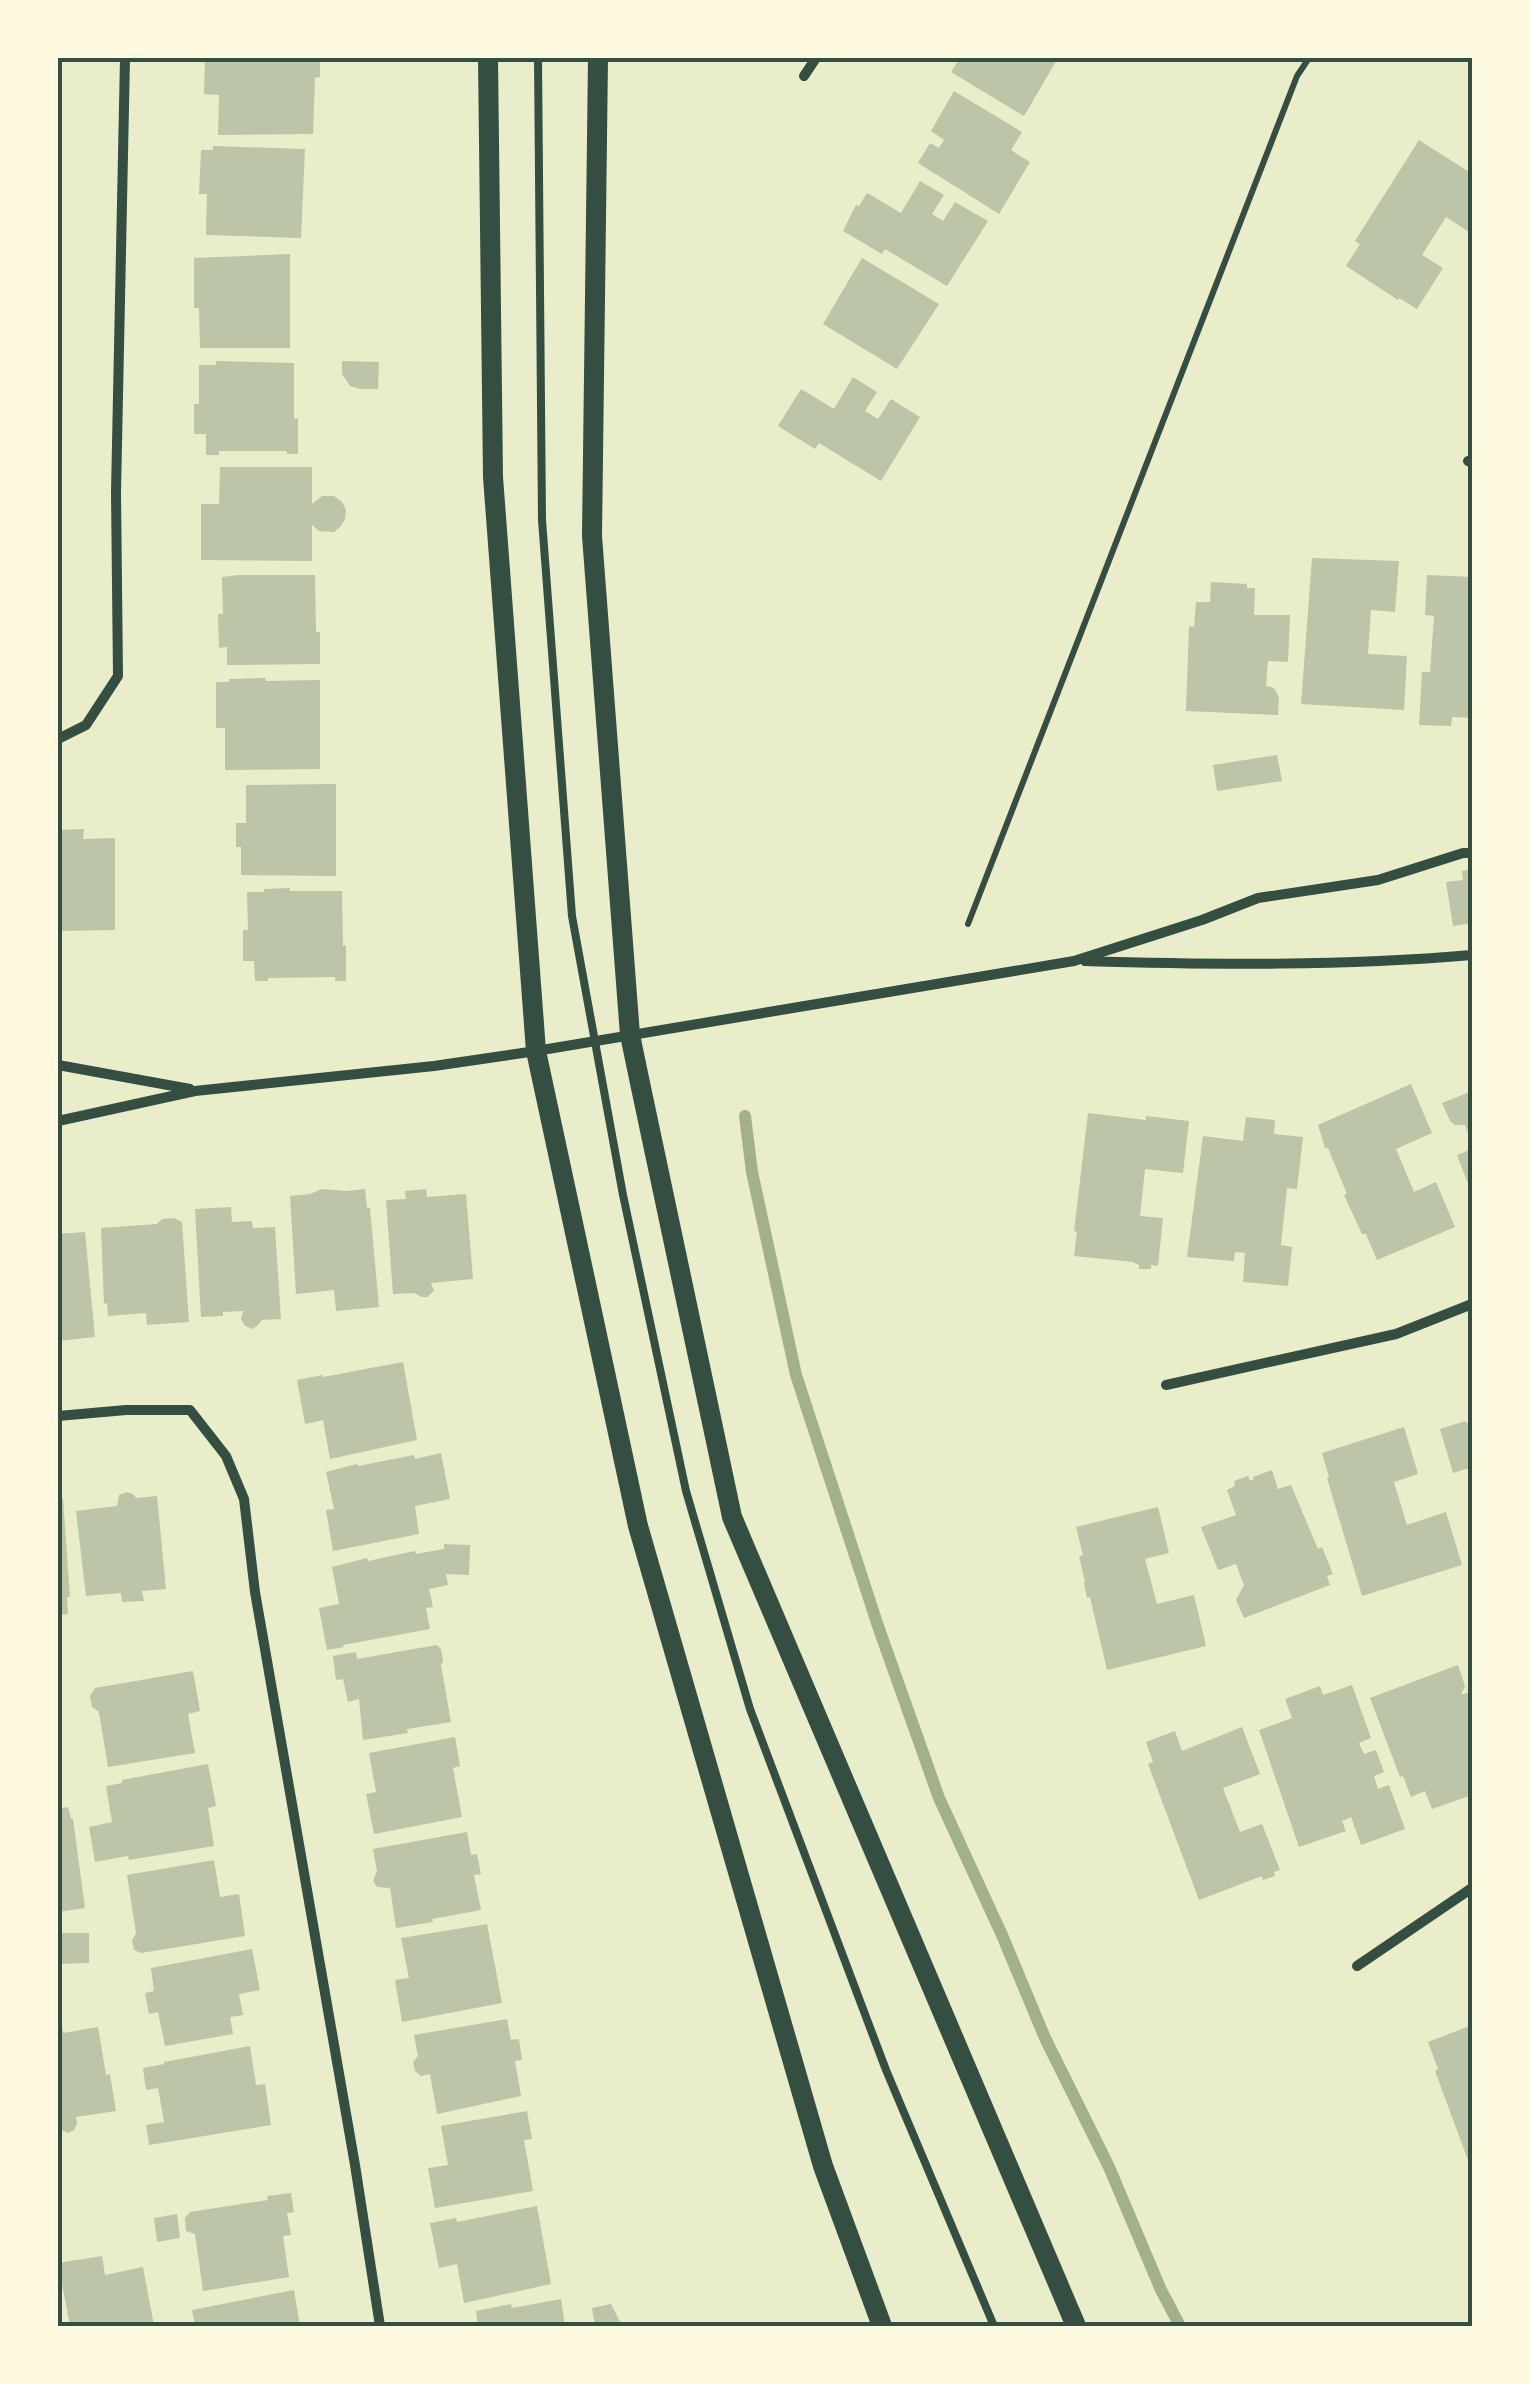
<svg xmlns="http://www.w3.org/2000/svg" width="1530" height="2384" font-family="'Open Sans',sans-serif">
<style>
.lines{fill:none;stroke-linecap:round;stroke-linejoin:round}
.stream{stroke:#a3b18a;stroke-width:12}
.building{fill:#bcc5a7}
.path{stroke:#344e41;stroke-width:6}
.service{stroke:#344e41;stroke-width:8}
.minor{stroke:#344e41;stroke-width:10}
.secondary{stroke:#344e41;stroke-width:20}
.neatline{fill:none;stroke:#344e41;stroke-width:4}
</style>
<rect width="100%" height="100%" fill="#e9edc9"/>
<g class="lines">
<!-- stream -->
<polyline class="stream" points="745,1116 752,1172 796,1375 878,1626 939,1798 1002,1935 1045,2038 1109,2167 1161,2290 1180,2326"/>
</g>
<!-- building -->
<g class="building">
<polygon points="205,58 320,58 320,77 315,78 313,134 218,135 219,95 204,94"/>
<polygon points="960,58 1058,58 1024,116 951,72"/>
<polygon points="954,91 1022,132 1011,150 1030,162 999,214 918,163 930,143 939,148 944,140 931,131"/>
<polygon points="1419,140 1469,172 1472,164 1472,234 1446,217 1422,255 1443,268 1417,309 1399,298 1398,300 1346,266 1360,244 1355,241"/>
<polygon points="213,146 305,149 301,238 206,235 207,194 199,194 201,150 213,150"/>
<polygon points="920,181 944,195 932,214 943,221 955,202 988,221 947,286 885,249 882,254 843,231 856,205 859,206 867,193 901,213"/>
<polygon points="290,254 290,348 200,348 199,308 194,308 194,258"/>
<polygon points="862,258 939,304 897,369 823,324"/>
<polygon points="216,361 294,363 294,419 298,418 298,454 287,454 287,451 219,451 219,455 206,455 206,434 194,434 194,404 199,404 199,365 216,365"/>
<polygon points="342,361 379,362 378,389 360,389 350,386 342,374"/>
<polygon points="853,377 877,392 865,411 878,419 891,399 920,417 881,481 819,443 815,449 778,426 801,389 834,409"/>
<polygon points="220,467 312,467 312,504 322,496 334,496 342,502 346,510 345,519 341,526 334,532 319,531 312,525 312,561 201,560 201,504 219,504"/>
<polygon points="1312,558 1399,561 1395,612 1371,610 1368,654 1407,656 1404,710 1301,704"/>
<polygon points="238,575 315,575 316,632 320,632 320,664 227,665 227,647 219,648 218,614 223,614 222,577"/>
<polygon points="1427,575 1472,577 1472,718 1452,717 1451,726 1419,725 1422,672 1430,672 1434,616 1425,615"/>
<polygon points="1211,582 1247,584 1247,588 1255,588 1254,615 1290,615 1288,662 1268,661 1266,686 1274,688 1279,697 1278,715 1186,711 1189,626 1194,627 1196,602 1210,602"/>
<polygon points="265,678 266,681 320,680 320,769 225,770 225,728 216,728 216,682 229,682 229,679"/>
<polygon points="1277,755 1282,781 1217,791 1213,765"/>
<polygon points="336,784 336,876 241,875 241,847 236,847 236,823 246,823 246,785"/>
<polygon points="84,829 83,839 115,838 115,930 58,931 58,830"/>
<polygon points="1472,869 1472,923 1453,926 1446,882 1463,880 1462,871"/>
<polygon points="290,888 290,891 342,891 343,946 346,945 346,981 335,981 335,977 268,978 268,981 255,981 254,961 243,961 243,930 248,930 247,892 264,892 264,889"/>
<polygon points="1411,1084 1432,1133 1396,1149 1414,1192 1436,1182 1455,1227 1377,1260 1366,1234 1362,1234 1344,1195 1347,1194 1328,1148 1325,1148 1318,1125"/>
<polygon points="1472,1091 1472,1143 1465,1125 1455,1125 1450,1121 1442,1103"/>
<polygon points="1088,1113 1146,1120 1146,1116 1189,1121 1183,1173 1145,1169 1140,1216 1163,1218 1158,1266 1151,1265 1151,1269 1139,1269 1139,1265 1133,1262 1074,1256 1077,1232 1074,1231"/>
<polygon points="1246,1117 1275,1120 1274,1134 1303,1137 1297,1189 1287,1188 1281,1245 1292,1247 1288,1286 1243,1282 1245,1253 1235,1252 1234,1261 1187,1257 1203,1136 1243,1141"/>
<polygon points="1472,1149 1472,1194 1457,1155"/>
<polygon points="322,1189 346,1191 365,1189 367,1208 370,1208 379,1307 336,1311 334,1290 296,1294 290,1196 310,1194"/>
<polygon points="426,1189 427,1197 466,1194 473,1279 431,1283 434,1291 427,1297 422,1297 414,1293 393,1294 386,1200 406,1199 405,1191"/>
<polygon points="231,1207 232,1222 252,1221 253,1228 275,1227 281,1319 262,1320 257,1326 252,1329 245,1326 241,1319 243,1311 223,1312 223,1316 201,1317 195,1209"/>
<polygon points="174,1218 182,1222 189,1322 147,1325 146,1313 108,1316 107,1303 104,1304 101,1228 157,1224 162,1219"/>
<polygon points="85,1232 95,1337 58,1341 58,1234"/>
<polygon points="403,1362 417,1440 330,1459 323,1420 305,1424 297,1380 322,1375 323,1377"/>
<polygon points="1465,1421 1466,1423 1472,1422 1472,1467 1453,1473 1440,1429"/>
<polygon points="1404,1427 1418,1474 1394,1482 1407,1525 1446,1512 1462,1565 1362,1596 1327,1478 1329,1477 1322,1453"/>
<polygon points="441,1453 450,1499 415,1506 419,1534 333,1551 326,1510 334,1509 326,1472 357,1464 358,1466 414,1455 415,1459"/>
<polygon points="1272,1470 1278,1489 1291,1485 1318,1549 1322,1547 1333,1574 1327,1576 1330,1585 1244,1618 1236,1600 1244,1585 1236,1564 1218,1570 1201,1527 1236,1515 1227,1490 1235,1486 1234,1481 1248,1476 1250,1481 1254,1479 1253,1477"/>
<polygon points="127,1492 133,1494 136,1498 157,1496 166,1589 142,1591 144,1601 122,1602 121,1593 86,1596 76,1511 117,1506 119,1495"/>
<polygon points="58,1498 63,1498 70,1597 67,1597 68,1614 58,1615"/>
<polygon points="1158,1507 1169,1553 1145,1559 1157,1604 1194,1595 1206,1646 1107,1670 1090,1597 1087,1598 1084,1583 1085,1582 1079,1556 1083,1555 1076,1527"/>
<polygon points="444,1544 470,1545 469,1575 446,1574 448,1585 429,1589 433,1607 426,1608 430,1629 343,1645 344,1647 327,1650 319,1608 339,1604 332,1567 367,1558 368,1561 415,1551 416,1554 444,1549"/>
<polygon points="437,1645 441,1649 443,1661 441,1665 451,1722 407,1729 408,1733 363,1740 359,1699 348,1702 343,1679 336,1680 333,1656 356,1652 357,1659"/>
<polygon points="1458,1665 1465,1686 1461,1695 1472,1691 1472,1768 1471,1768 1472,1780 1468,1781 1472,1795 1432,1809 1425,1791 1411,1797 1403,1776 1400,1777 1370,1698"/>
<polygon points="193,1671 200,1711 188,1714 195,1753 108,1767 100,1718 98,1711 92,1707 90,1696 95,1688"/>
<polygon points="1352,1685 1371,1738 1359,1743 1364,1754 1376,1750 1384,1772 1374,1776 1378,1789 1389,1785 1405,1829 1361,1845 1351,1817 1342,1821 1346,1831 1299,1847 1259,1730 1292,1718 1285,1699 1320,1686 1323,1695"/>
<polygon points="1242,1727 1260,1774 1223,1788 1240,1832 1262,1824 1280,1870 1274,1872 1275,1876 1263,1880 1262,1876 1199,1900 1148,1764 1153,1762 1146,1742 1175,1731 1182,1751"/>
<polygon points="455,1737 460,1766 453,1768 462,1817 374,1834 366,1794 376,1792 369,1753"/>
<polygon points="208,1764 216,1806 208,1808 214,1846 129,1860 128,1856 95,1862 89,1827 112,1822 106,1786 122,1783 122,1780"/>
<polygon points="68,1807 71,1819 73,1819 85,1908 58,1912 58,1809"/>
<polygon points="467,1832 471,1855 477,1854 481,1874 474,1875 481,1910 432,1919 433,1922 396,1928 390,1888 377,1887 373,1881 377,1871 373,1849"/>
<polygon points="214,1860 220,1897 239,1894 245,1936 141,1953 134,1950 132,1940 136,1933 127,1875"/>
<polygon points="487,1924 502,2003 402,2022 395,1980 409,1978 401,1938"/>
<polygon points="58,1933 89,1933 89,1963 58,1964"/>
<polygon points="252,1949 260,1990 239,1994 243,2015 230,2017 233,2034 165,2046 158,2012 149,2014 145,1993 154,1991 151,1968"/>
<polygon points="507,2019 511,2040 519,2039 522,2060 515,2061 521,2096 437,2114 430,2074 421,2076 415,2071 413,2062 418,2056 414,2035"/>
<polygon points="62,2025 63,2033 98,2027 106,2075 110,2074 116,2111 76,2117 77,2124 74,2130 69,2133 58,2129 58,2026"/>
<polygon points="1472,2025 1472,2171 1435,2071 1438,2069 1428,2042"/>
<polygon points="250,2046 256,2085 265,2084 271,2125 149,2145 146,2125 164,2122 158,2088 146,2090 143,2068 164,2064 164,2062"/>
<polygon points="527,2111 532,2139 524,2140 533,2191 435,2208 428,2168 448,2165 441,2126"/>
<polygon points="291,2193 294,2212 287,2213 291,2235 283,2236 289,2277 203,2291 195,2234 186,2231 185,2218 190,2212 268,2200 267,2196"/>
<polygon points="537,2206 551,2284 464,2303 457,2264 439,2268 430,2223 456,2218 457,2222"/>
<polygon points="177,2214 180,2238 157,2242 154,2218"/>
<polygon points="102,2256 105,2275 143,2267 154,2326 70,2326 58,2263"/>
<polygon points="294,2290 300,2326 195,2326 192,2310"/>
<polygon points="561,2299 565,2326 478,2326 476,2311 511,2304 512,2308"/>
<polygon points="611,2304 622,2326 595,2326 592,2308"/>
</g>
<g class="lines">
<!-- path -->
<polyline class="path" points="968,924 1297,76 1309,58"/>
<!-- service -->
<polyline class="service" points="538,58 542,520 572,916 623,1195 686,1491 750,1709 886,2070 994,2326"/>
<!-- minor -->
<g class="minor">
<polyline points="804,76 816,58"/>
<polyline points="1468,461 1472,463"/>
<polyline points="58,739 86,725 118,676 116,492 125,58"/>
<path d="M1085,961C1214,965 1343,966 1472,955"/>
<polyline points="58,1065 190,1089"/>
<polyline points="58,1121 195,1091 434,1066 536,1051 1074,961 1202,920 1258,898 1378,880 1463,853 1472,853"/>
<polyline points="1166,1385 1396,1334 1472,1304"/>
<polyline points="58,1416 126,1410 190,1410 226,1456 244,1499 255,1592 355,2165 380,2326"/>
<polyline points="1357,1966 1472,1888"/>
</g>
<!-- secondary -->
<g class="secondary">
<polyline points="488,58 493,477 536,1051 638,1526 823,2166 882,2326"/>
<polyline points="598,58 592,536 630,1035 640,1083 732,1517 1076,2326"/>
</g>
</g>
<!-- border -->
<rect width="1530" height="2384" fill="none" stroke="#fefae0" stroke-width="120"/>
<rect x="60" y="60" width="1410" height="2264" class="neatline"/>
</svg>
